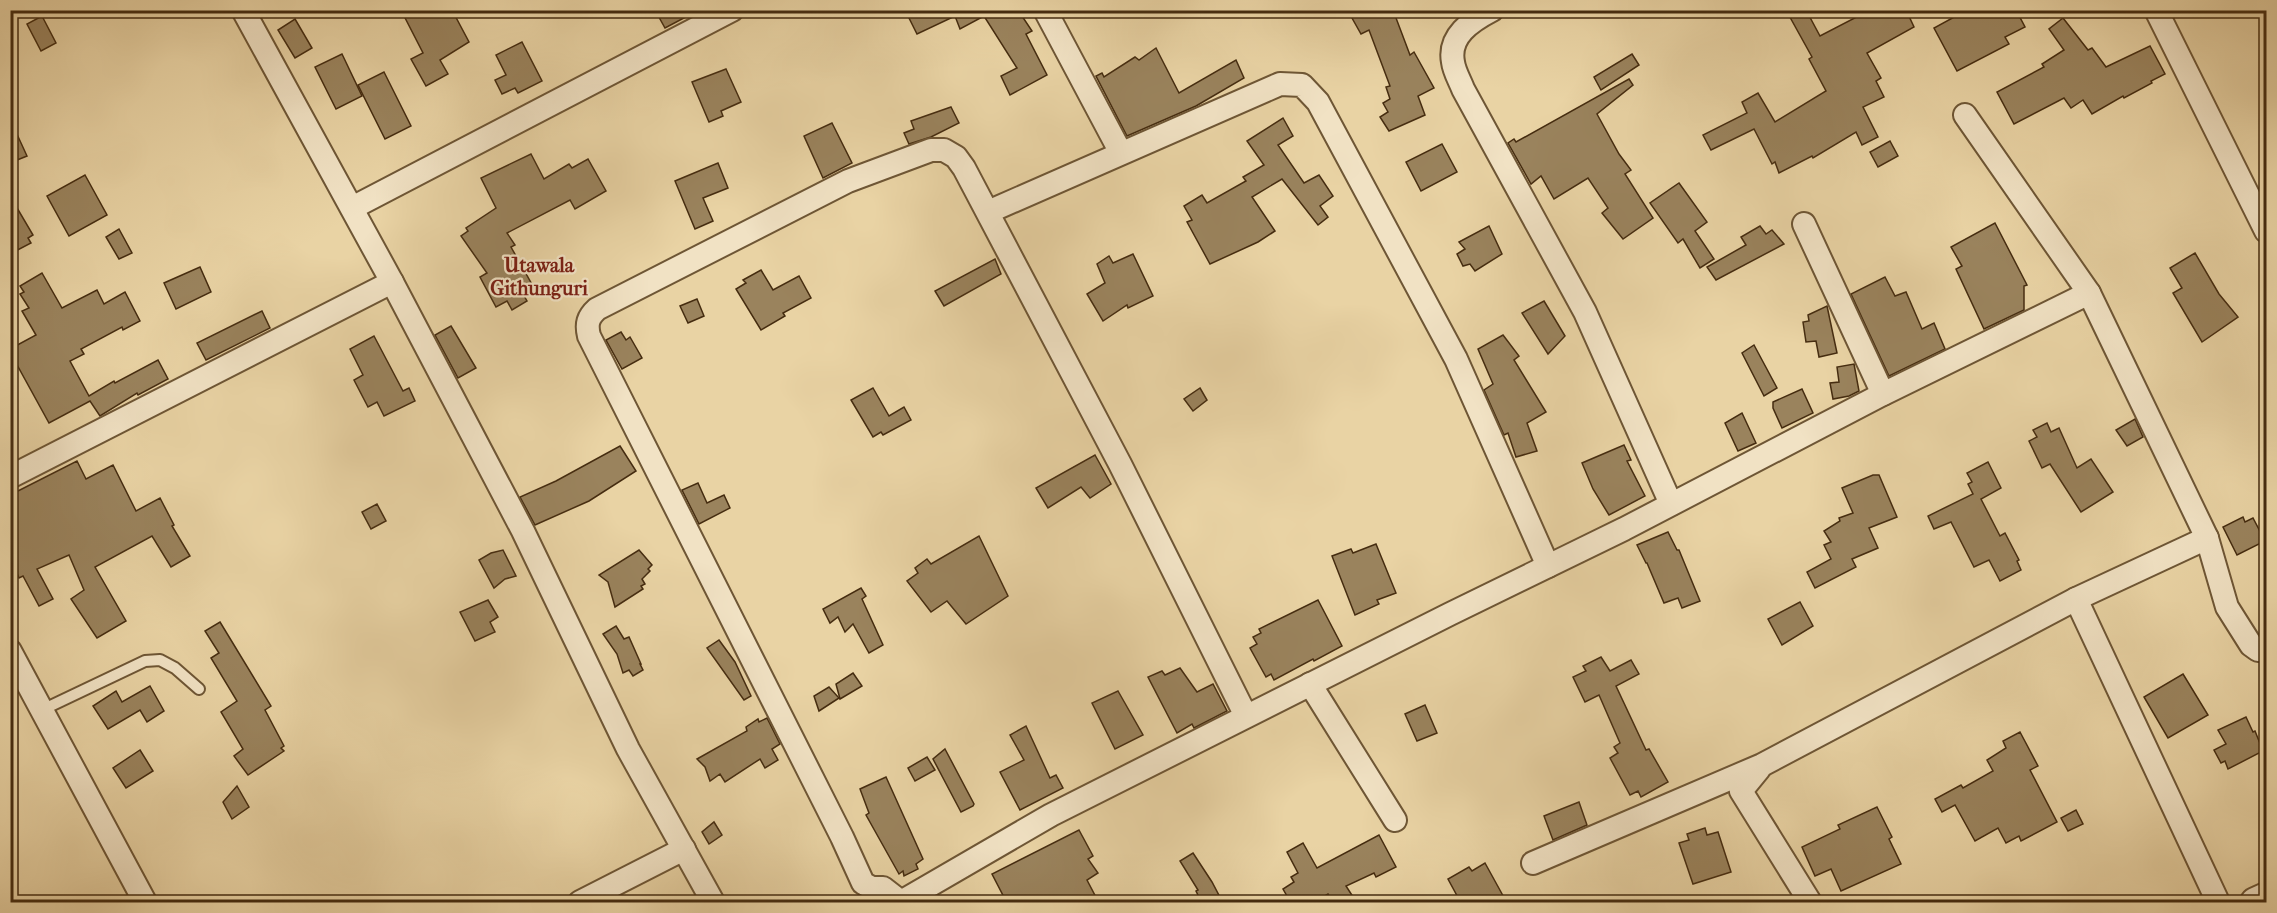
<svg xmlns="http://www.w3.org/2000/svg" width="2277" height="913" font-family="'IM FELL French Canon',serif">
<style>
.building{fill:#9a835d;stroke:#452c10;stroke-width:1.5}
.lines{fill:none;stroke-linecap:round;stroke-linejoin:round}
.service-casing{stroke:#6e5635;stroke-width:14}
.minor-casing{stroke:#6e5635;stroke-width:26}
.tertiary-casing{stroke:#6e5635;stroke-width:32}
.service{stroke:#f1e2c4;stroke-width:10}
.minor{stroke:#f1e2c4;stroke-width:22}
.tertiary{stroke:#f1e2c4;stroke-width:28}
.labels{text-anchor:middle;stroke-width:4.5;stroke-linejoin:round;paint-order:stroke}
.quarter-label{font-size:20px;font-weight:bold;fill:#7a1f14;stroke:#f1e2c4}
</style>
<rect width="100%" height="100%" fill="#e9d3a4"/>
<filter id="stains"><feTurbulence type="fractalNoise" baseFrequency=".00333" numOctaves="4"/><feColorMatrix values="0 0 0 0 .2 0 0 0 0 .09 0 0 0 0 .02 0 0 0 .5 -.17"/></filter>
<radialGradient id="worn" r=".72"><stop offset=".6" stop-color="#630" stop-opacity="0"/><stop offset="1" stop-color="#630" stop-opacity=".3"/></radialGradient>
<!-- building -->
<g class="building">
<polygon points="401,10 452,10 469,42 440,60 448,74 426,86 411,59 423,53"/>
<polygon points="655,10 699,10 665,28"/>
<polygon points="905,10 1018,10 1032,31 1026,34 1047,75 1010,95 1001,76 1017,68 984,16 960,29 955,16 917,34"/>
<polygon points="1365,10 1393,10 1410,55 1414,52 1434,88 1418,96 1425,115 1389,131 1380,117 1388,112 1383,103 1390,99 1386,87 1390,86 1369,30 1361,34 1352,18"/>
<polygon points="1786,10 1806,10 1820,36 1870,10 1906,10 1914,27 1867,53 1881,78 1876,81 1884,97 1863,107 1878,137 1862,145 1856,132 1813,158 1812,156 1779,173 1775,162 1772,164 1754,129 1711,150 1703,135 1747,113 1742,102 1758,93 1775,122 1826,91 1809,59 1812,57"/>
<polygon points="1967,10 2016,10 2025,27 2005,37 2009,44 1957,71 1934,28"/>
<polygon points="42,16 56,43 41,51 27,24"/>
<polygon points="2063,18 2088,50 2092,48 2106,67 2150,46 2165,74 2151,81 2152,83 2124,98 2123,96 2092,114 2083,100 2071,108 2064,98 2014,124 1997,92 2044,67 2042,64 2064,50 2049,29"/>
<polygon points="295,19 312,48 295,58 278,30"/>
<polygon points="522,42 542,81 518,93 515,88 502,94 495,80 506,75 496,55"/>
<polygon points="1156,48 1179,93 1236,60 1244,78 1196,106 1127,136 1096,76 1102,73 1104,77 1135,57 1139,60"/>
<polygon points="342,54 362,96 336,109 315,67"/>
<polygon points="1632,54 1639,65 1601,90 1594,77"/>
<polygon points="726,69 741,102 721,111 723,116 709,122 692,82"/>
<polygon points="384,72 411,126 385,139 358,85"/>
<polygon points="1629,79 1633,85 1597,114 1619,154 1631,170 1625,174 1653,218 1623,239 1602,213 1608,208 1588,178 1554,199 1541,176 1531,184 1508,143 1514,139 1516,142"/>
<polygon points="951,107 959,123 931,137 909,144 904,133 914,129 911,121"/>
<polygon points="1283,118 1293,136 1278,145 1304,183 1319,175 1333,196 1320,206 1328,217 1318,225 1282,179 1252,197 1275,231 1258,242 1210,264 1187,222 1192,220 1184,206 1202,195 1207,203 1246,181 1243,177 1264,165 1247,141"/>
<polygon points="10,119 27,156 10,163"/>
<polygon points="832,123 852,163 823,178 804,136"/>
<polygon points="1890,141 1898,156 1878,167 1870,152"/>
<polygon points="1442,144 1457,172 1421,191 1406,162"/>
<polygon points="531,154 544,179 569,164 572,168 588,159 606,191 575,209 570,200 507,233 515,245 511,247 534,288 523,294 527,301 512,310 507,301 496,307 480,277 487,273 461,236 468,231 466,228 496,208 481,178"/>
<polygon points="718,163 728,188 703,198 713,221 695,229 675,181"/>
<polygon points="85,175 107,215 69,236 47,196"/>
<polygon points="1679,183 1707,222 1695,231 1714,259 1700,268 1683,239 1678,243 1650,203"/>
<polygon points="10,196 33,235 28,238 31,243 10,254"/>
<polygon points="1995,223 2027,285 2024,286 2024,310 1984,329 1956,269 1962,266 1951,247"/>
<polygon points="1489,226 1502,254 1475,271 1470,264 1463,266 1457,254 1465,249 1459,242"/>
<polygon points="1760,226 1766,234 1772,230 1784,244 1716,280 1707,267 1746,245 1741,237"/>
<polygon points="119,229 132,253 119,259 106,237"/>
<polygon points="2195,253 2219,294 2238,317 2202,342 2173,293 2182,288 2170,268"/>
<polygon points="1133,254 1153,296 1128,308 1127,305 1103,321 1087,294 1105,283 1097,264 1109,256 1113,263"/>
<polygon points="995,259 1001,274 944,306 935,291"/>
<polygon points="200,267 211,292 176,309 164,283"/>
<polygon points="761,270 773,290 799,276 811,298 783,313 785,316 761,330 736,289 746,283 743,280"/>
<polygon points="42,273 62,308 97,290 104,304 125,292 140,321 123,330 122,327 81,349 84,354 70,361 89,396 114,381 115,383 158,360 168,379 138,395 137,393 100,416 90,401 49,423 10,352 10,349 36,335 22,311 29,308 20,294 24,292 20,286"/>
<polygon points="1885,277 1895,296 1906,292 1922,329 1934,323 1945,349 1889,376 1851,294"/>
<polygon points="697,299 704,316 688,323 680,306"/>
<polygon points="1544,301 1565,336 1548,354 1522,313"/>
<polygon points="1827,306 1837,353 1819,357 1816,341 1806,342 1803,322 1809,321 1808,315"/>
<polygon points="262,311 270,328 206,360 197,343"/>
<polygon points="451,326 476,368 458,378 435,335"/>
<polygon points="621,332 626,340 630,337 642,358 622,369 606,340"/>
<polygon points="1503,335 1519,356 1514,360 1546,412 1527,423 1537,451 1516,457 1508,433 1504,435 1484,390 1493,384 1478,349"/>
<polygon points="374,336 403,391 409,388 415,401 384,416 377,402 368,407 354,380 363,375 350,349"/>
<polygon points="1754,345 1777,388 1764,396 1742,353"/>
<polygon points="1854,364 1859,391 1849,396 1833,399 1830,383 1839,382 1837,367"/>
<polygon points="873,388 889,416 904,407 911,420 883,435 881,432 873,437 851,400"/>
<polygon points="1200,388 1207,400 1193,411 1184,399"/>
<polygon points="1802,389 1813,413 1782,428 1773,408 1773,402"/>
<polygon points="1742,413 1756,443 1738,451 1725,423"/>
<polygon points="2135,419 2143,437 2127,446 2116,430"/>
<polygon points="2047,423 2051,432 2059,428 2077,468 2091,459 2113,492 2081,512 2050,464 2042,468 2029,441 2037,437 2033,430"/>
<polygon points="1624,445 1631,460 1627,461 1645,496 1609,515 1593,489 1582,463"/>
<polygon points="620,446 636,471 589,501 535,525 520,497 556,481"/>
<polygon points="1095,455 1111,484 1090,498 1081,487 1048,508 1036,488"/>
<polygon points="77,461 86,479 113,465 136,511 160,498 174,525 172,526 190,556 171,567 152,536 95,567 126,621 97,638 71,599 84,590 69,555 37,569 53,599 39,606 23,576 19,578 17,573 10,576 10,542 17,539 10,526 10,495"/>
<polygon points="1988,462 2001,488 1981,499 2000,536 2005,533 2019,560 2017,561 2021,570 2000,581 1989,560 1974,567 1951,522 1934,529 1928,516 1973,494 1968,484 1972,482 1967,473"/>
<polygon points="1873,475 1879,475 1897,517 1869,528 1878,548 1852,559 1856,567 1815,588 1807,572 1831,559 1824,545 1831,542 1824,531 1840,521 1839,518 1853,513 1842,488"/>
<polygon points="698,483 707,503 724,495 730,508 699,524 682,490"/>
<polygon points="377,504 386,521 371,529 362,512"/>
<polygon points="2243,517 2245,522 2253,518 2265,541 2237,555 2223,527"/>
<polygon points="1668,532 1677,550 1679,550 1700,601 1682,608 1678,598 1664,603 1647,563 1646,563 1637,545"/>
<polygon points="979,536 1008,596 966,624 947,601 931,612 907,581 918,573 915,568 927,559 931,564"/>
<polygon points="1376,544 1396,593 1377,600 1379,604 1355,615 1332,556 1351,549 1353,553"/>
<polygon points="503,550 516,576 505,579 494,588 479,560 491,553"/>
<polygon points="639,550 652,565 648,569 650,571 642,579 645,584 641,586 643,589 615,607 608,582 599,575"/>
<polygon points="861,588 866,596 862,599 883,645 869,653 853,624 845,632 838,617 830,623 823,609"/>
<polygon points="488,600 498,617 490,622 495,632 475,641 460,612"/>
<polygon points="1318,600 1342,646 1314,661 1313,659 1274,680 1271,674 1266,677 1250,648 1257,644 1253,637 1261,633 1259,629"/>
<polygon points="1800,602 1813,626 1782,645 1768,619"/>
<polygon points="220,622 271,706 265,710 284,746 281,748 284,751 248,775 234,756 243,749 221,712 237,701 211,658 219,653 205,631"/>
<polygon points="616,626 624,639 629,637 641,664 640,664 643,670 633,676 629,670 623,673 617,654 603,634"/>
<polygon points="719,640 735,662 751,696 744,700 707,648"/>
<polygon points="1601,657 1610,671 1631,660 1639,674 1616,686 1646,750 1649,749 1668,782 1641,797 1638,791 1630,795 1610,758 1618,753 1614,747 1620,743 1599,695 1585,702 1573,677 1586,671 1583,666"/>
<polygon points="1180,668 1197,692 1213,684 1227,711 1194,728 1192,724 1177,733 1148,677 1162,671 1165,675"/>
<polygon points="853,673 862,686 840,699 836,684"/>
<polygon points="2183,674 2208,715 2168,738 2144,697"/>
<polygon points="150,686 164,711 147,722 140,710 108,729 93,706 116,691 122,702"/>
<polygon points="829,687 839,698 819,711 814,696"/>
<polygon points="1118,691 1143,735 1115,749 1092,703"/>
<polygon points="1425,705 1437,733 1417,741 1405,714"/>
<polygon points="2246,717 2253,732 2255,731 2263,751 2228,769 2225,761 2221,763 2214,750 2226,744 2218,730"/>
<polygon points="767,718 780,744 772,749 778,760 765,768 760,759 725,782 720,774 710,781 705,767 697,759 747,731 746,727 758,719 759,722"/>
<polygon points="1026,726 1050,778 1056,775 1063,788 1020,810 1000,772 1024,760 1010,735"/>
<polygon points="2020,732 2038,766 2030,770 2057,822 2021,841 2019,836 2006,843 1998,828 1975,841 1955,805 1942,812 1935,799 1961,785 1963,788 1993,771 1987,760 2006,748 2003,741"/>
<polygon points="945,749 974,804 973,806 961,812 933,759"/>
<polygon points="140,750 153,771 126,788 113,768"/>
<polygon points="927,757 935,770 915,781 908,768"/>
<polygon points="886,777 923,859 916,864 918,869 904,876 903,871 899,874 866,815 869,813 860,789"/>
<polygon points="237,786 249,807 232,819 223,802"/>
<polygon points="1579,802 1587,825 1553,840 1544,816"/>
<polygon points="1877,807 1892,837 1889,839 1901,864 1841,891 1831,869 1815,876 1802,847 1840,829 1838,825"/>
<polygon points="2076,810 2083,824 2068,831 2061,818"/>
<polygon points="714,822 722,835 709,844 702,832"/>
<polygon points="1705,828 1707,835 1718,832 1731,872 1693,884 1679,843 1689,840 1687,834"/>
<polygon points="1079,830 1093,856 1088,859 1098,873 1087,880 1099,903 1007,903 992,874"/>
<polygon points="1379,835 1396,867 1376,877 1374,873 1346,886 1357,903 1334,903 1328,894 1313,903 1291,903 1283,889 1294,882 1291,877 1298,873 1287,852 1303,843 1317,868"/>
<polygon points="1193,853 1212,882 1223,903 1202,903 1196,891 1198,890 1180,861"/>
<polygon points="1485,863 1507,903 1461,903 1448,879 1469,867 1472,871"/>
</g>
<g class="lines">
<!-- service casing -->
<g class="service-casing">
<polyline id="service" points="42,710 145,661 160,660 175,668 199,689"/>
</g>
<!-- minor casing -->
<g class="minor-casing">
<g id="minor">
<polyline points="243,10 392,282 523,531 628,749 713,902"/>
<polyline points="1045,10 1121,153"/>
<path d="M1492,10C1471,21 1448,36 1453,62C1454,71 1460,81 1463,89L1585,312L1671,504"/>
<polyline points="2156,10 2266,231"/>
<polyline points="352,208 732,10"/>
<polyline points="988,212 1280,84 1302,85 1318,102 1456,359 1548,566"/>
<polyline points="1804,224 1883,394"/>
<polyline points="10,477 392,282"/>
<polyline points="2207,538 2227,607 2251,645 2258,650 2266,650"/>
<polyline points="2076,599 2218,902"/>
<polyline points="10,651 145,902"/>
<polyline points="1310,684 1395,820"/>
<path d="M1246,716L1120,464L964,168L956,157L944,150H931L848,181L597,309C588,317 586,324 589,336L842,837L863,883L872,888H883L901,902L1051,815L1450,614L1624,529L1883,394L2089,293"/>
<polyline points="1759,769 1741,791 1810,902"/>
<polyline points="1533,863 1762,765 2076,599 2207,538 2089,293 1965,115"/>
<polyline points="580,902 684,849"/>
</g>
</g>
<!-- tertiary casing -->
<g class="tertiary-casing">
<polyline id="tertiary" points="2255,902 2266,897"/>
</g>
<!-- service -->
<use href="#service" class="service"/>
<!-- minor -->
<use href="#minor" class="minor"/>
<!-- tertiary -->
<use href="#tertiary" class="tertiary"/>
</g>
<g class="labels">
<!-- quarter labels -->
<g class="quarter-label">
<text x="539" y="272">Utawala<tspan x="539" dy="23">Githunguri</tspan></text>
</g>
</g>
<!-- margin -->
<rect width="2277" height="913" fill="none" stroke="#e9d3a4" stroke-width="36"/>
<rect x="12" y="12" width="2253" height="889" fill="none" stroke="#452c10" stroke-width="3"/>
<rect x="18" y="18" width="2241" height="877" fill="none" stroke="#452c10" stroke-width="1.5"/>
<rect width="100%" height="100%" filter="url(#stains)"/>
<rect width="100%" height="100%" fill="url(#worn)"/>
</svg>
